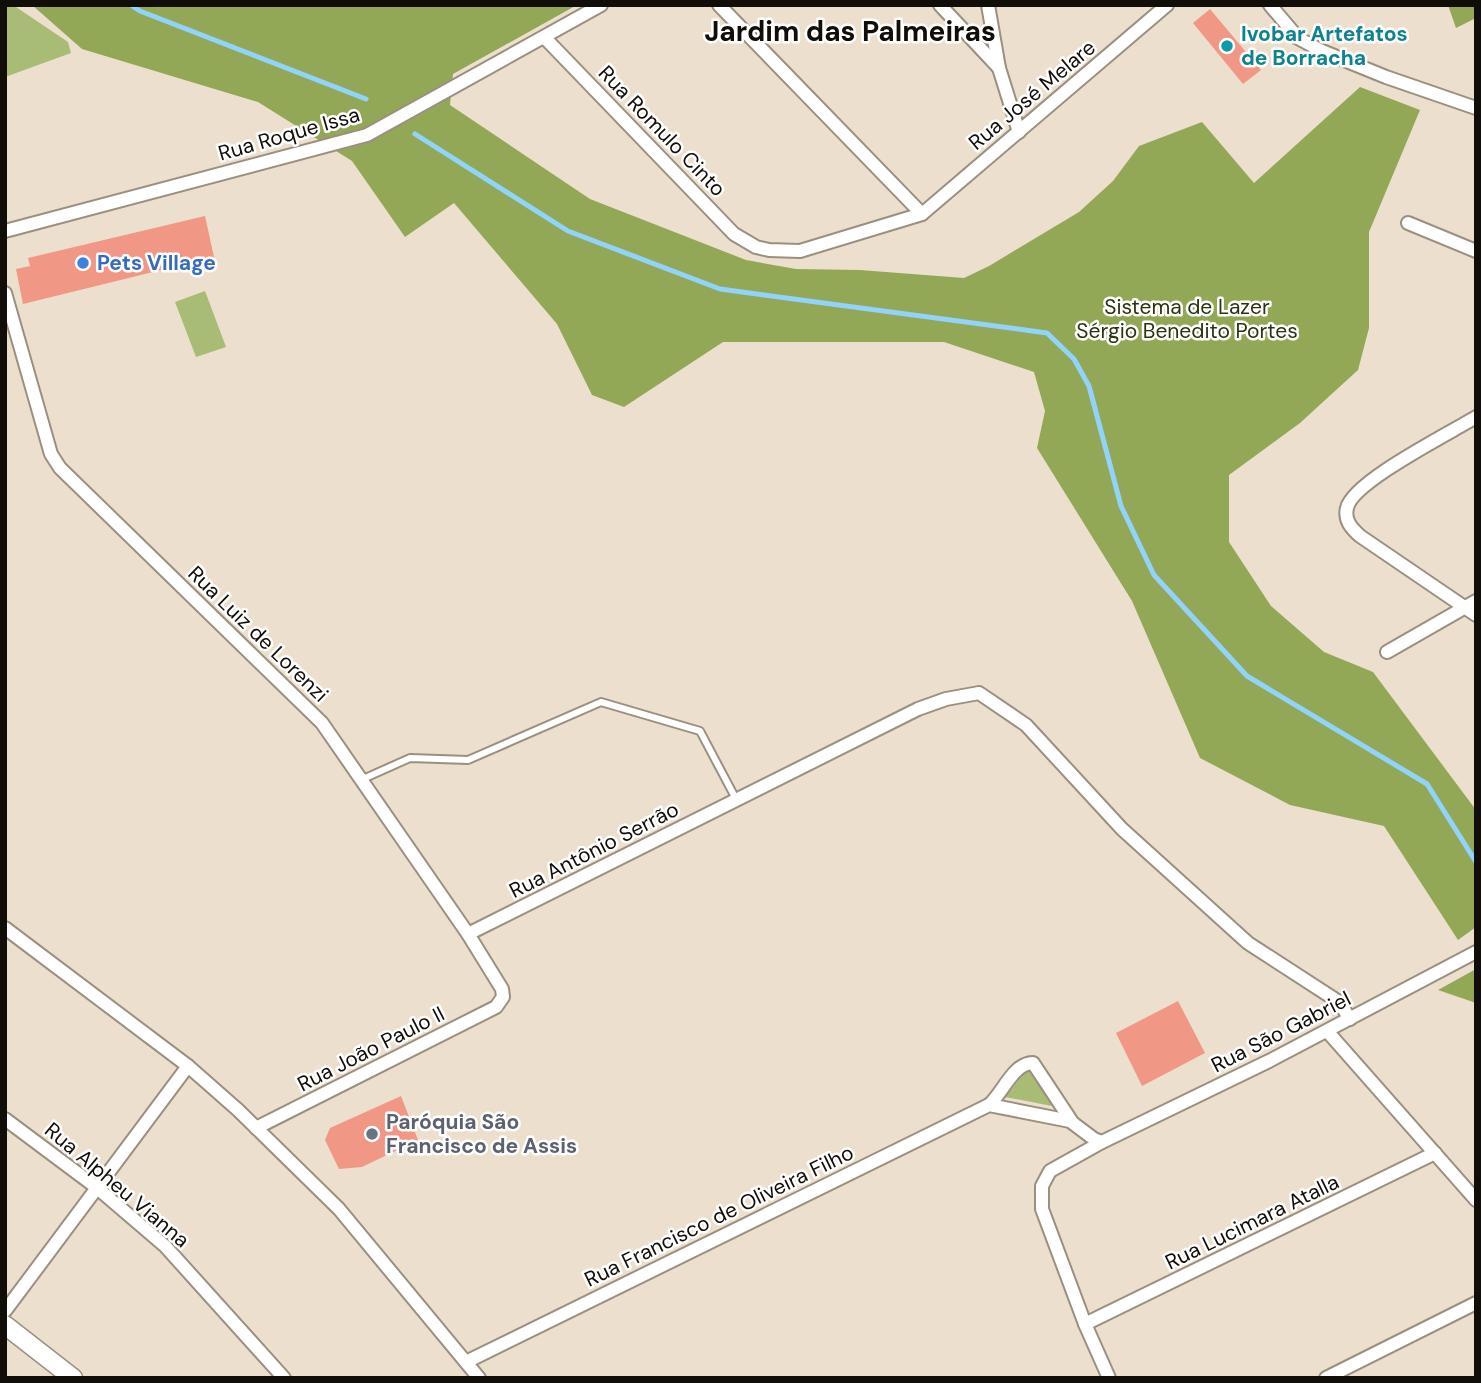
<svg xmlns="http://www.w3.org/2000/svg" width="1481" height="1383" font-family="'DM Sans',sans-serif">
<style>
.green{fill:#a8bc75}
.forest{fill:#93a857}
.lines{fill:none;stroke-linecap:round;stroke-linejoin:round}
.stream{stroke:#92d3fc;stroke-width:5}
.building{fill:#f09885}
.lane-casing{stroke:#9b9080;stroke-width:10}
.street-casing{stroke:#9b9080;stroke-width:16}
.secondary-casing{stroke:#9b9080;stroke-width:21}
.lane{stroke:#fff;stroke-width:6}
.street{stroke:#fff;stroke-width:12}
.secondary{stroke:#fff;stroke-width:18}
.culture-dot{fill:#0f9aa8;stroke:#fff;stroke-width:2.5}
.shop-dot{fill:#3f7fe0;stroke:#fff;stroke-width:2.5}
.worship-dot{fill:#6b7280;stroke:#fff;stroke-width:2.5}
.labels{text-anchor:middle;stroke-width:5;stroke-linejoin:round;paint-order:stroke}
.culture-label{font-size:21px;font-weight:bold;fill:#0d838f;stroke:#fff;text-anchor:start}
.street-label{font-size:21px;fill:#110d08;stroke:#fff}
.shop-label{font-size:21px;font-weight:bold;fill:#366cbe;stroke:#fff;text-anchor:start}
.park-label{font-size:21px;fill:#2a320f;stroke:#fff}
.worship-label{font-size:21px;font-weight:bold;fill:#5b616d;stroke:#fff;text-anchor:start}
.district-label{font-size:28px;font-weight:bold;fill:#110d08;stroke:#fff}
</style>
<rect width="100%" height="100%" fill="#ecdfce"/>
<!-- green -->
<g class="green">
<polygon points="5,5 13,5 68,42 71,53 5,77"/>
<polygon points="205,291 226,347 196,357 175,302"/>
<polygon points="1030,1066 1057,1107 1005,1097"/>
</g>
<!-- forest -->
<g class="forest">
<polygon points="32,5 577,5 453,74 450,105 590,199 746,260 796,269 860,270 964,278 989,266 1079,212 1113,181 1139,146 1202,122 1254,183 1360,87 1420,110 1369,232 1369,328 1358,370 1300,423 1229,475 1229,542 1271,606 1324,652 1373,672 1476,810 1476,927 1458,940 1384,826 1290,805 1200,758 1132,601 1037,448 1045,411 1034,372 944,342 723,342 624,407 592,395 557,324 454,203 405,237 352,161 258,102 82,49"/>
<polygon points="1448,5 1476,5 1476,18 1456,28"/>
<polygon points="1476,969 1476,1003 1438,990"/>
</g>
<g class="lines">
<!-- stream -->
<g class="stream">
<polyline points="131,5 140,11 366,99"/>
<polyline points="415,134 568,231 720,289 1047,333 1074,359 1089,386 1121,506 1154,575 1247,676 1427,784 1476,862"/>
</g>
</g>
<!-- building -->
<g class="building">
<polygon points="1210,9 1261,70 1243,84 1193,23"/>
<polygon points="205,216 214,257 23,304 16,269 30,266 28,258"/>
<polygon points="1178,1001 1205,1053 1142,1086 1116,1033"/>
<polygon points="401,1096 418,1140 362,1167 339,1169 325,1140 330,1128"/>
</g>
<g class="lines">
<!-- lane casing -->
<g class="lane-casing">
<polyline id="lane" points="363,779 410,758 468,760 601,702 700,731 736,799"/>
</g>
<!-- street casing -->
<g class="street-casing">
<g id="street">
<polyline points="719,5 922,214"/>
<polyline points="940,5 999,68"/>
<polyline points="988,5 999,68 1019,132"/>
<polyline points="1270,5 1298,38 1322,51 1386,77 1476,108"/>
<polyline points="544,37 734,234 756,247 769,250 800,251 922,214 1167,5"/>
<polyline points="1408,223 1476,251"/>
<polyline points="5,231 367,135 601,5"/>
<polyline points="5,293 51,454 60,468 322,723 468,934 502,989 503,997 496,1007 256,1128"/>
<path d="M1476,417C1450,433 1352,482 1347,508C1344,520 1351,528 1360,536L1476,615"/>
<polyline points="1387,652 1476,601"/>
<polyline points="5,928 188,1066 238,1110 339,1209 479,1378"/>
<polyline points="468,934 918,709 946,699 979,693 1026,725 1122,829 1248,943 1339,1002 1350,1019"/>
<polyline points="1327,1031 1476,1200"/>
<path d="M989,1105C1003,1093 1013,1063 1033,1063L1072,1122"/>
<polyline points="5,1119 96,1187 165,1246 284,1378"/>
<polyline points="5,1311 188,1066"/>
<polyline points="1085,1324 1435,1153"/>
<polyline points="466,1362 989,1105 1070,1121 1094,1139 1102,1142"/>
<polyline points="1109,1378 1085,1324 1042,1209 1042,1186 1050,1171 1102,1142 1269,1061 1476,952"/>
<polyline points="1326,1378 1476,1303"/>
</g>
</g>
<!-- secondary casing -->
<g class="secondary-casing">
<polyline id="secondary" points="5,1325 73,1378"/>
</g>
<!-- lane -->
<use href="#lane" class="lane"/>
<!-- street -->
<use href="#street" class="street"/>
<!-- secondary -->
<use href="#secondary" class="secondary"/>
</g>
<!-- markers -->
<circle class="culture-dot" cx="1227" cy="46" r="7"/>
<circle class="shop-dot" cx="83" cy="263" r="7"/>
<circle class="worship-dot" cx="372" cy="1134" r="7"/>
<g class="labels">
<!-- culture labels -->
<g class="culture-label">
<text x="1241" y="41">Ivobar Artefatos<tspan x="1241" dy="24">de Borracha</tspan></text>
</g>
<!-- street labels -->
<g class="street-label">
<text transform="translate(1032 95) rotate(-40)" y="7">Rua José Melare</text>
<text transform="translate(662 131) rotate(46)" y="7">Rua Romulo Cinto</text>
<text transform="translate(289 134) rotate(-16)" y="7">Rua Roque Issa</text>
<text transform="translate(258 634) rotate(44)" y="7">Rua Luiz de Lorenzi</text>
<text transform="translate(594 850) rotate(-27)" y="7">Rua Antônio Serrão</text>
<text transform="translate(1281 1032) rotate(-27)" y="7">Rua São Gabriel</text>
<text transform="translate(371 1049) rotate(-27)" y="7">Rua João Paulo II</text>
<text transform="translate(117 1185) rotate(40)" y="7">Rua Alpheu Vianna</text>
<text transform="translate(719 1216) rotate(-26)" y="7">Rua Francisco de Oliveira Filho</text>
<text transform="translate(1252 1222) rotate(-26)" y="7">Rua Lucimara Atalla</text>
</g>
<!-- shop labels -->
<g class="shop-label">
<text x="97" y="270">Pets Village</text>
</g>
<!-- park labels -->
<g class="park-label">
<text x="1187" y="314">Sistema de Lazer<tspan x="1187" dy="24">Sérgio Benedito Portes</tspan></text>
</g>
<!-- worship labels -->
<g class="worship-label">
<text x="386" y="1129">Paróquia São<tspan x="386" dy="24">Francisco de Assis</tspan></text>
</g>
<!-- district labels -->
<g class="district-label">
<text x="850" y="41">Jardim das Palmeiras</text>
</g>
</g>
<!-- border -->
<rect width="1481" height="1383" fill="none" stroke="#110d08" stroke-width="14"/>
</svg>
